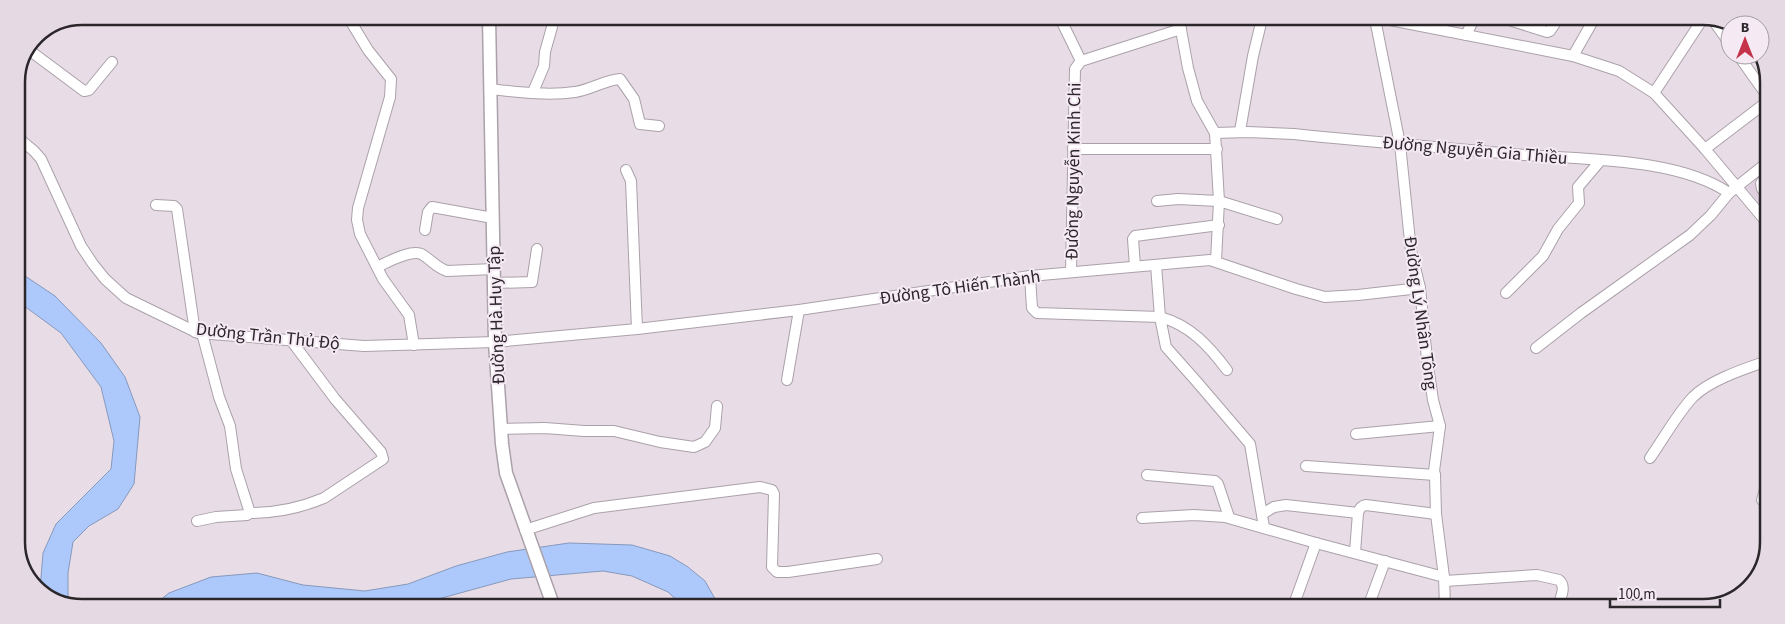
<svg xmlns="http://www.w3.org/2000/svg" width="1785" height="624" font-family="'Source Sans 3',sans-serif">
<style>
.built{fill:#e0d0df}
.water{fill:#adc9fb;stroke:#8698bc}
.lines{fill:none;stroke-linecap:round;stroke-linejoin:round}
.minor-casing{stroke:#aba1aa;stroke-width:12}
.major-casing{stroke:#aba1aa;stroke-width:15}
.minor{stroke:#fff;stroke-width:10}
.major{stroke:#fff;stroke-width:12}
.labels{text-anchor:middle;stroke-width:4;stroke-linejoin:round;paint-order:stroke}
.street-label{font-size:18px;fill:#2a262a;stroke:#f5eaf4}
.rim{fill:none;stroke:#2a262a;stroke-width:2.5}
</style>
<rect width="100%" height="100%" fill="#e8dde7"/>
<!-- built -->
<polygon class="built" points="1768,170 1768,214 1746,188"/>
<!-- water -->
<g class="water">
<polygon points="16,270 55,296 101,343 125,377 140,417 134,484 118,509 89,526 73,542 68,573 68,604 61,604 40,589 43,553 56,524 111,469 114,441 101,387 61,333 16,300"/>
<polygon points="569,543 632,545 670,556 688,567 705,581 719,606 683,606 668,592 632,576 603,571 511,579 431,601 404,605 272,605 240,603 232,605 154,605 169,593 211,577 257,573 303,585 365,591 408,584 456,566 507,552"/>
</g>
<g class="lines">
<!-- minor casing -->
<g class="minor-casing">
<g id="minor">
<polyline points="348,17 368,50 391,79 390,97 358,208 357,220 360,234 383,279 409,315 414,345"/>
<polyline points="1060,18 1081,61"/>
<polyline points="1179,19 1188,68 1197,101 1215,133 1219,201 1216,261"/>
<polyline points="1375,19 1400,144 1411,251 1420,288 1427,359 1433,400 1440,426 1434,471 1435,475 1436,514 1444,577 1445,607"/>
<polyline points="1385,19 1573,56 1619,71 1654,93 1705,149 1768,224"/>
<polyline points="1506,19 1547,32 1550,31 1558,19"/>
<polyline points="1713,20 1730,44"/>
<polyline points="1466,35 1474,19"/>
<polyline points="29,50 84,91 89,90 112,62"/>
<polyline points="1738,55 1768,97"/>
<polyline points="1573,56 1594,19"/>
<path d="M490,89C518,92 548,96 575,92C590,90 605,80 620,79L634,99L640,124L659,126"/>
<polyline points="533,92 544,66 545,52 552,27"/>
<polyline points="1654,93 1702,20"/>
<polyline points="1240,131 1253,56 1262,19"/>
<path d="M1215,133L1248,132L1294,134C1371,142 1448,148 1525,155C1587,160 1678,158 1729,193"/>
<polyline points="16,136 34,151 41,159 81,246 93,264 105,279 126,298 198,333 364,346 495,342 637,329 799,310 1030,276 1210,260 1296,289 1325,297 1358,295 1420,288"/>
<polyline points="1073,149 1217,149"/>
<polyline points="1705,149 1768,101"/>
<polyline points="626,170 631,181 637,329"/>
<polyline points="1768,196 1762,189 1761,183 1768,175"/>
<polyline points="1157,201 1178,199 1219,201 1277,219"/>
<polyline points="156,205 174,206 177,209 195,332"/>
<polyline points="425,230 428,212 432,207 493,218"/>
<polyline points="1156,265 1160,317 1166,347 1197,382 1250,444 1264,527"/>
<polyline points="1135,266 1133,239 1135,236 1219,225"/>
<path d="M377,267C388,262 413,248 423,255C431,260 437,268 447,271L494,269"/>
<polyline points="1071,272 1075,69 1081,61 1181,29"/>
<path d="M1030,276L1032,308L1037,313L1160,317C1190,325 1209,346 1227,370"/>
<polyline points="494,283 532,282 537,249"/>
<polyline points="1506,293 1543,256 1558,229 1579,203 1578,187 1600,161"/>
<polyline points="1536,348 1581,313 1690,235 1711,215 1729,193 1768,162"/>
<polyline points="787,380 799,310"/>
<polyline points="501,429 545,428 584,431 614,431 660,442 694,447 705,442 715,428 717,406"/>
<polyline points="1356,434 1440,426"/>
<path d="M1650,458C1664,438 1677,414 1693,397C1710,380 1744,369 1767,361"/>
<polyline points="1306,466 1435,475"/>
<polyline points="1147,475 1215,481 1218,484 1229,517"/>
<polyline points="1762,500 1766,486"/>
<path d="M250,513C276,513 300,508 324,498L383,459L381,452L335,399L290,339"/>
<polyline points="1262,514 1274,507 1286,505 1358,513"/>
<polyline points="1142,518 1194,515 1225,517 1316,543 1444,577"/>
<polyline points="197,521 216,517 247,515 250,513 236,469 230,426 219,397 202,333"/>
<polyline points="525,530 594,508 760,487 772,490 774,494 772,567 777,572 788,572 877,559"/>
<path d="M1355,552L1358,513C1360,508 1361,506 1366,505L1436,514"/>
<path d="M1445,581L1537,575L1559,580C1567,587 1560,598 1558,607"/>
<polyline points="1293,607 1316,543"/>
<polyline points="1368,607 1385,561"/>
</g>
</g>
<!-- major casing -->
<g class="major-casing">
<polyline id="major" points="489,17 495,342 502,444 506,473 553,605"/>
</g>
<!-- minor -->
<use href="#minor" class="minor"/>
<!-- major -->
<use href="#major" class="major"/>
</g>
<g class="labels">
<!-- street labels -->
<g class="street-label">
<text transform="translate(1475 150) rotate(5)" y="6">Đường Nguyễn Gia Thiều</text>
<text transform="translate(1073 171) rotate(-89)" y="6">Đường Nguyễn Kinh Chi</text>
<text transform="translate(960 287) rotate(-8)" y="6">Đường Tô Hiến Thành</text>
<text transform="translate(1421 313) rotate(82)" y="6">Đường Lý Nhân Tông</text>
<text transform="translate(496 315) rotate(-92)" y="6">Đường Hà Huy Tập</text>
<text transform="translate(268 336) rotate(6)" y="6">Dường Trần Thủ Độ</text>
</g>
</g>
<!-- crop -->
<path d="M0 0H1785V624H0ZM82 25H1703A57 57 0 0 1 1760 82V542A57 57 0 0 1 1703 599H82A57 57 0 0 1 25 542V82A57 57 0 0 1 82 25Z" fill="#e5dae4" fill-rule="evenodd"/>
<path class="rim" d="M82 25H1703A57 57 0 0 1 1760 82V542A57 57 0 0 1 1703 599H82A57 57 0 0 1 25 542V82A57 57 0 0 1 82 25Z"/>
<!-- north arrow -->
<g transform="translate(1745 40)"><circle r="24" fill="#f5eaf4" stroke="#a49ca3"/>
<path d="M0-4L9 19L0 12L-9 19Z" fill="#c4334a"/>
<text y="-8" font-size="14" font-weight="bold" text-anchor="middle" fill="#2a262a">B</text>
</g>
<!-- scale -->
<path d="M1610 599v8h110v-8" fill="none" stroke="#2a262a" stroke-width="2.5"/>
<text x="1618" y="599" font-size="15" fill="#2a262a" stroke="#f5eaf4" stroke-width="4" paint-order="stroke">100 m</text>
</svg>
